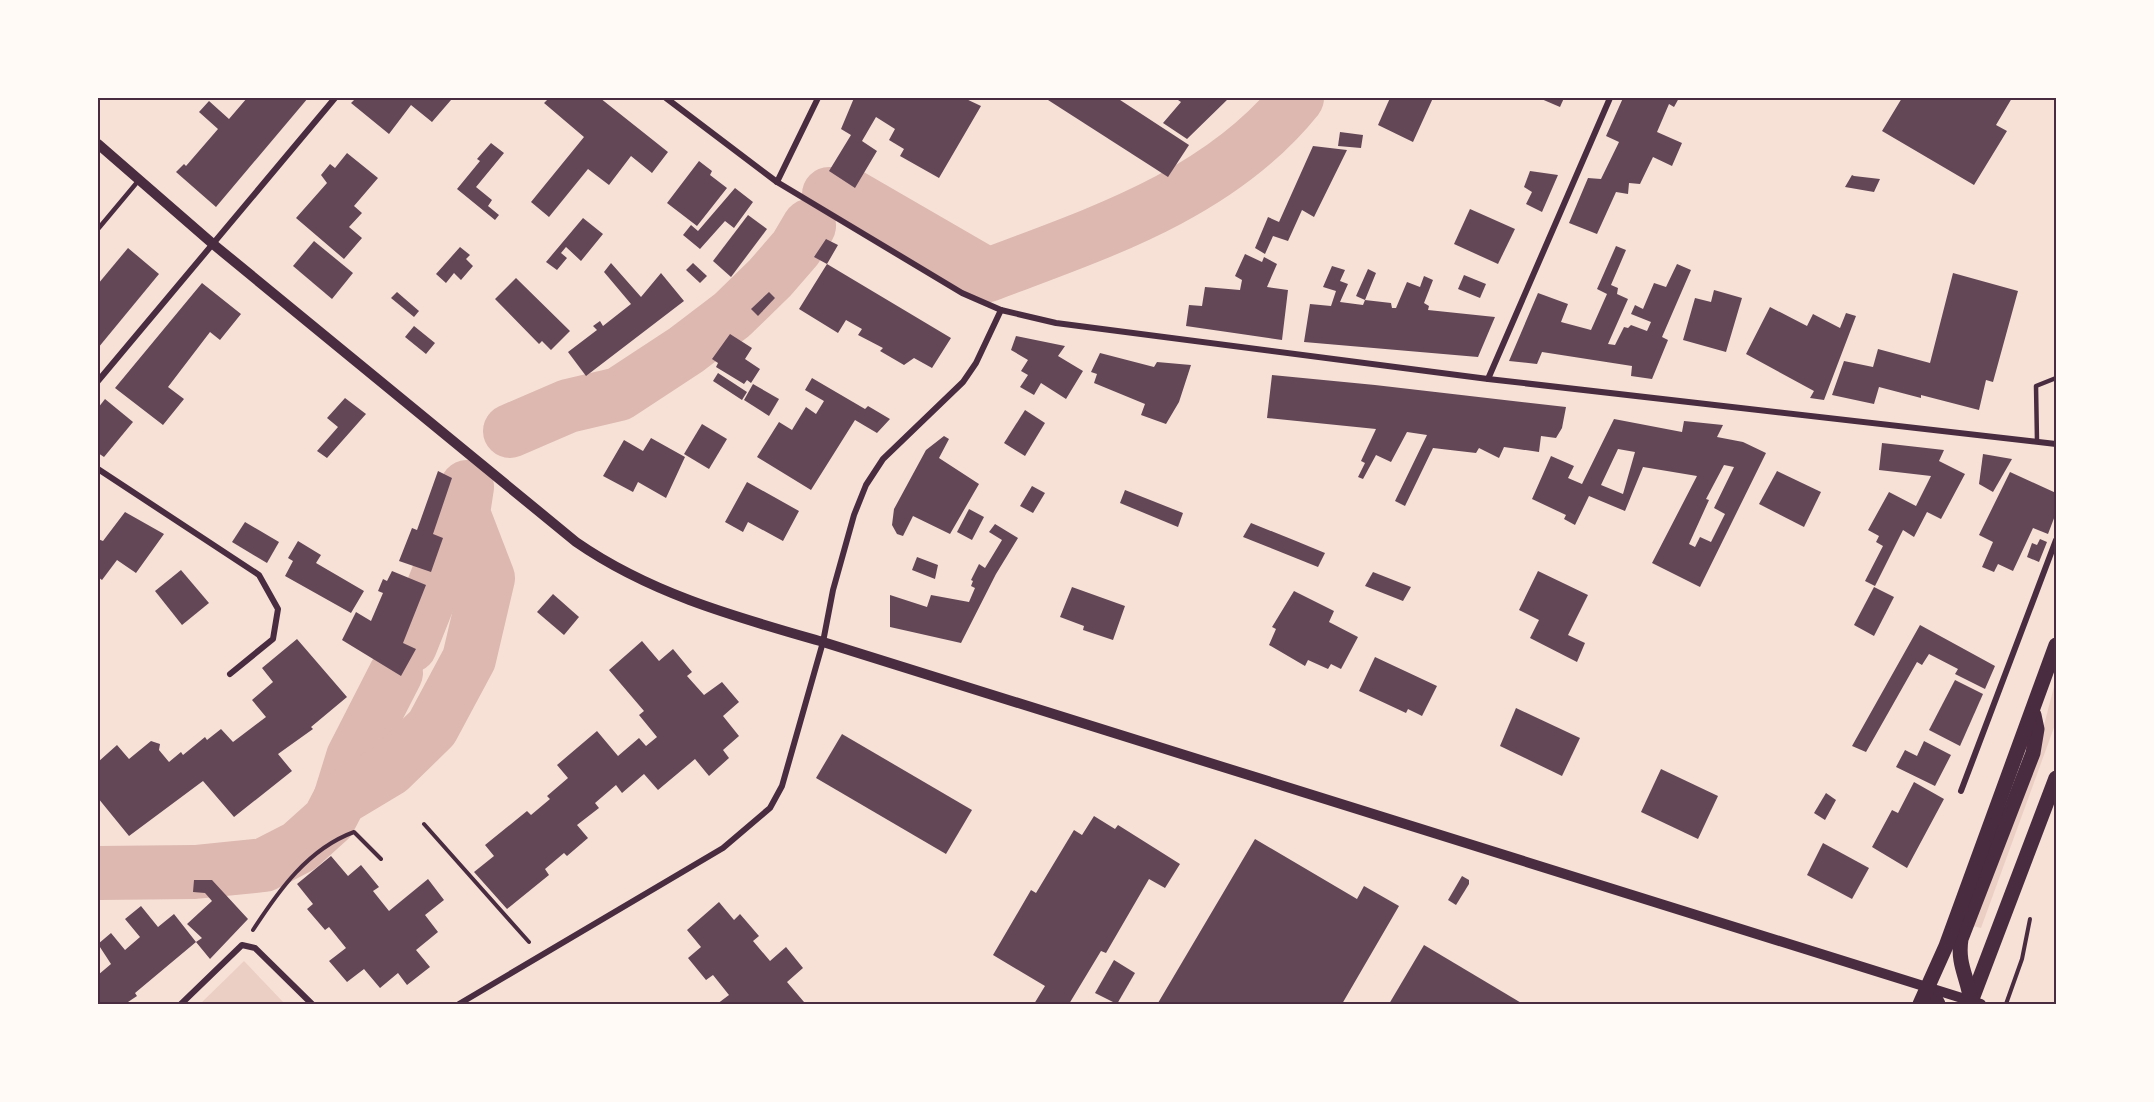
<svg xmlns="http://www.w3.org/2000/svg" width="2154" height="1102" font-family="'DejaVu Sans',sans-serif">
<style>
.green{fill:#ebcfc5}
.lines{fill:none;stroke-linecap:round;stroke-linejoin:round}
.river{stroke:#dcb8b0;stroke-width:54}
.building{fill:#644757;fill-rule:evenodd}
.path{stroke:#4a2c40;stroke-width:4}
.service{stroke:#4a2c40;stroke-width:4.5}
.minor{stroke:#4a2c40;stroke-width:6}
.tertiary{stroke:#4a2c40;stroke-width:10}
.primary{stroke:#4a2c40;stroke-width:15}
.neatline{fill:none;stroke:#4a2c40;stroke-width:2}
</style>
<rect width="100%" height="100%" fill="#f7e1d7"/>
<!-- green -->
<g class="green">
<polygon points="2056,679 2056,722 1981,928 1973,926 2032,771"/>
<polygon points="244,961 285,1004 200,1004"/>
</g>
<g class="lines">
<!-- river -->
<g class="river">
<path d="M829,194H848L988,275C1099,233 1220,194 1297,98"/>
<polyline points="510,431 568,406 619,394 686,350 732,315 770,278 796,248 809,226"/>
<polyline points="410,646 463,513"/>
<polyline points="340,799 353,757 396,673"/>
<polyline points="98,873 195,872 264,865 299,847 329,820 340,799 390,769 432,728 469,659 488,578 463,513 467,487"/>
</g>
</g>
<!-- building -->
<g class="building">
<polygon points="247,98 308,98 216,207 176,172 184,164 186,166 218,129 199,112 209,101 229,119"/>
<polygon points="356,98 460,98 460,99 451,100 432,122 411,105 389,134 351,103"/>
<polygon points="549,98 600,98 668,152 652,173 631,156 609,185 588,169 549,217 531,202 584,137 544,103"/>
<polygon points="854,98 964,98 981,106 939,178 900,156 904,149 889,140 895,129 876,117 862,141 877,151 855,188 829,171 851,135 841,129"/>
<polygon points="1049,98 1117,98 1189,145 1168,177 1048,100"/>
<polygon points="1181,98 1229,98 1187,139 1163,123 1181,102 1178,100"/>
<polygon points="1390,98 1433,98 1413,142 1378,125"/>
<polygon points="1539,98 1564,98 1560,107"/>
<polygon points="1623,98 1679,98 1674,107 1669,104 1657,132 1682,143 1672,166 1653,157 1640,184 1629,183 1628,194 1616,192 1597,234 1569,223 1588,178 1601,179 1619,142 1606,136"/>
<polygon points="1902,98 2012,98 1996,125 2007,131 1974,185 1882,131"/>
<polygon points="1340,132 1363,135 1361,148 1338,146"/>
<polygon points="491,143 504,153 476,187 492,200 488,206 499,215 495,220 457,189 480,161 477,159"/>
<polygon points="1313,146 1347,150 1314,217 1302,210 1288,241 1273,236 1265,254 1255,248 1268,217 1279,222"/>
<polygon points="347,153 378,178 354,206 362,213 349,227 362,238 344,259 296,218 327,183 321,175 330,164 335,168"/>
<polygon points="699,161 712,171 710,175 727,188 697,226 667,203"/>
<polygon points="1530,171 1558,175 1542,212 1526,204 1532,192 1524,187"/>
<polygon points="1852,175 1854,176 1880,179 1874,192 1845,187"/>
<polygon points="735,188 753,202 734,228 725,221 700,249 683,235 691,225 698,231"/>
<polygon points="1470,209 1515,229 1498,264 1454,244"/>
<polygon points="748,215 767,229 731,277 713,261"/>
<polygon points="583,218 603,234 581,261 566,247 561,253 567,258 557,270 546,262"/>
<polygon points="826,239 838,245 827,264 951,338 932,368 914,358 904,365 880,351 883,348 858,335 862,329 846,320 838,333 799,309 827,264 814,257"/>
<polygon points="314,241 353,273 332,299 293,266"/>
<polygon points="1616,246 1626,250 1611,285 1618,288 1617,294 1628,299 1608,344 1615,345 1624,327 1628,328 1631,325 1647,331 1651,322 1631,314 1635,305 1643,309 1654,283 1666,287 1677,264 1691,270 1662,337 1668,340 1652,379 1631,376 1632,366 1542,352 1537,364 1509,361 1538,293 1568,304 1561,322 1591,330 1607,294 1597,289"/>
<polygon points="460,247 470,255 466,259 473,266 461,280 454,273 446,283 436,274"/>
<polygon points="128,248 159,274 98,348 98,284"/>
<polygon points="1245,254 1262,262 1264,257 1277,264 1267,287 1288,290 1282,340 1186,326 1189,305 1202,306 1205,287 1240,290 1242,280 1235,276"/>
<polygon points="611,263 641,297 661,273 684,301 586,376 568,352 597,330 593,326 600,321 603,326 631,304 604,272"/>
<polygon points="693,263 707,276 700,283 686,270"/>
<polygon points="1332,266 1345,270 1340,281 1348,284 1340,302 1363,305 1365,300 1356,296 1368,269 1376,273 1365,300 1391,303 1392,308 1396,308 1407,282 1420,287 1424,276 1433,280 1424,303 1429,306 1428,310 1495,317 1478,357 1304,342 1310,304 1331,306 1336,291 1323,287"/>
<polygon points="1953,273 2018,291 1993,382 1986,380 1979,410 1921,395 1921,398 1879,387 1874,404 1832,395 1844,361 1873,367 1878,349 1930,363"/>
<polygon points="1464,275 1486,284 1480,298 1458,289"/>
<polygon points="516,278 570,331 551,350 542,341 539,344 495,299"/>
<polygon points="202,283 241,314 220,340 210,332 168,387 184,399 163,425 115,388"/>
<polygon points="1714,290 1742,298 1726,352 1683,340 1695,298 1711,302"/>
<polygon points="397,292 419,311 414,317 391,298"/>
<polygon points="769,292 775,298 758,316 751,309"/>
<polygon points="1770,307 1807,326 1813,314 1840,328 1846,313 1856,316 1824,400 1810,398 1814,391 1746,354"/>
<polygon points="414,326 435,343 426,354 405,337"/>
<polygon points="730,334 752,348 745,359 760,369 751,383 747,380 744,384 716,367 718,363 712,359"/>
<polygon points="1016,336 1065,346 1058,356 1083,371 1066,399 1041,383 1034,395 1020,387 1028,375 1021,371 1028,360 1011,350"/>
<polygon points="1100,353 1154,367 1157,362 1191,365 1179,402 1166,424 1141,415 1145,404 1094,383 1097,374 1091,372"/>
<polygon points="718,373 747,392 742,400 713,381"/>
<polygon points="1272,375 1375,385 1566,407 1562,428 1556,438 1541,436 1539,452 1504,447 1499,458 1479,448 1476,453 1433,448 1405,506 1395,501 1427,435 1407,432 1391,462 1376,455 1363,479 1358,477 1365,463 1361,461 1376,429 1267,418"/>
<polygon points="812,378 865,409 868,406 890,419 877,433 855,420 811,490 757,457 779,422 792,430 806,407 816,414 824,401 805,390"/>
<polygon points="753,384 779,399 769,416 744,400"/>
<polygon points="345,398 366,414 327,458 317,451 338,427 327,418"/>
<polygon points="105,399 133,422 104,457 98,453 98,408"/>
<polygon points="1025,410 1045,423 1025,456 1004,443"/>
<path d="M1614,419L1682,432L1684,421L1723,425L1717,437L1743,442L1766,453L1700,587L1652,563L1697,476L1643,467L1625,511L1589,496L1575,525L1564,519L1566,515L1532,499L1551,456L1574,466L1568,478L1582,484ZM1618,449L1635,452L1623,494L1601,485ZM1724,465L1734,467L1714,508L1725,514L1711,542L1700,537L1695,547L1689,544L1709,500L1706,499Z"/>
<polygon points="702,424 727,439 709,469 684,454"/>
<polygon points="944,436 949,439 939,458 979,484 950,534 913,516 903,536 897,534 892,525 894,509 926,450"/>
<polygon points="651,438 685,457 666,498 638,482 633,492 603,476 624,440 643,451"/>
<polygon points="1882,443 1944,450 1939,461 1965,474 1941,519 1927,512 1914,537 1903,530 1875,586 1865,581 1883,546 1876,542 1879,536 1868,530 1889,492 1916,506 1931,476 1879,470"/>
<polygon points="1983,454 2012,459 1993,492 1979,484"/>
<polygon points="438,471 452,478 433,534 443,538 431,572 399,561 412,528 417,530"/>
<polygon points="1777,471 1821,492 1804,527 1759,504"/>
<polygon points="2010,472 2056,493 2056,513 2048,534 2033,528 2013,571 1998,564 1994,572 1982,567 1993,542 1979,535"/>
<polygon points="747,482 799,511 783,541 748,522 743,532 725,522"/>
<polygon points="1032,486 1045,493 1033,513 1020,506"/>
<polygon points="1125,490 1183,513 1178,527 1120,503"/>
<polygon points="969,509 984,517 972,540 957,532"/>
<polygon points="125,512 164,534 136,573 117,560 102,580 98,577 98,539 103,541"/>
<polygon points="245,522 279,542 267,563 232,542"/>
<polygon points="1251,523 1296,541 1325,553 1318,567 1243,537"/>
<polygon points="995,524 1018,538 996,574 961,643 890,627 890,595 927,607 931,595 969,602 975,588 971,586 973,581 971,580 979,564 985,568 1002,540 989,532"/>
<polygon points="2040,539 2047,542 2039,562 2027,557 2032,543 2037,545"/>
<polygon points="298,541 321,555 316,563 364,591 351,613 285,576 293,561 288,558"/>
<polygon points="917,557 938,565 935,579 912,570"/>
<polygon points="181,570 209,603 182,625 155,591"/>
<polygon points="392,571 426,585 403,643 416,649 401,676 342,640 356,612 371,621 383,593 378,591 383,579 387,581"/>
<polygon points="1538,571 1588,595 1568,635 1585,643 1577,662 1530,638 1539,620 1519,610"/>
<polygon points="1373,572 1411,587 1403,601 1365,586"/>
<polygon points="1072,587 1125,606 1113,640 1083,630 1084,626 1060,617"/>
<polygon points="1874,587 1894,597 1874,636 1854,625"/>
<polygon points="1294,591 1334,611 1329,622 1358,637 1341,669 1331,664 1328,669 1308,660 1305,666 1269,645 1276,629 1272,627"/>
<polygon points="553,594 579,617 564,635 537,612"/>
<polygon points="1920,625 1995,666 1985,689 1955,674 1958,669 1929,654 1922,665 1917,662 1866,752 1852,746"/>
<polygon points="297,639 347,697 311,727 313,729 278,754 292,771 234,817 203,781 129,836 98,798 98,762 117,745 129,759 151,741 160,744 159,750 169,762 181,752 183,755 205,737 207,740 221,729 233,742 266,717 252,700 273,682 262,668"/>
<polygon points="642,641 659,661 673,649 692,672 687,676 704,695 722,682 739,702 723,716 739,736 723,750 729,758 709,776 695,759 658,790 644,774 622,793 616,785 595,803 599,808 577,825 588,838 567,856 564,853 545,869 549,875 507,909 474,872 494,856 485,845 527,811 531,815 550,799 547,796 568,778 557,765 597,731 618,756 639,738 646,746 657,737 639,715 644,711 609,670"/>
<polygon points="1375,657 1437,686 1422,716 1408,709 1406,713 1359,691"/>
<polygon points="1955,680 1983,694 1960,746 1929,730"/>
<polygon points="1516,708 1580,738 1562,776 1500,746"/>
<polygon points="842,734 972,810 946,854 816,778"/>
<polygon points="1924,741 1951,755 1935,786 1896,767 1905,750 1917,756"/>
<polygon points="1661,769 1718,796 1698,839 1641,812"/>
<polygon points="1914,782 1944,799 1907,868 1872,847 1892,810 1898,813"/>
<polygon points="1826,793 1836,800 1825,820 1814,813"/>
<polygon points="1094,816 1115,829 1118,825 1180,864 1165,888 1149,879 1106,953 1101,951 1069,1004 1034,1004 1045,986 993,955 1031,890 1036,893 1074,830 1082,835"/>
<polygon points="1255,839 1357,899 1364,886 1399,906 1342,1004 1158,1003"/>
<polygon points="1823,843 1869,868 1852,899 1807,875"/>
<polygon points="331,856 348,876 361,865 379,887 373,891 389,911 428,879 444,900 425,915 438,932 416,950 430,967 407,985 398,973 380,988 364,969 347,982 329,961 346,948 329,927 325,930 307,909 313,904 297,884"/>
<polygon points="1462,876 1469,880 1469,884 1456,905 1448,900"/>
<polygon points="194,880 212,880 248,919 210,959 196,942 135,993 137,996 125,1004 98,1004 98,975 111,964 98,944 111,933 125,950 140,937 125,919 141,906 158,927 174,914 196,942 202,938 187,924 212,901 205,893 193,892"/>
<polygon points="719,902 734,920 740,914 759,936 753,941 770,961 786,947 803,968 787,982 804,1002 717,1004 729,995 713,975 706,980 688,958 701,947 687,930"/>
<polygon points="1424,945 1523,1004 1389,1004"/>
<polygon points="1114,960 1135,973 1117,1004 1095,993"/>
</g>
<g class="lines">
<!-- path -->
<g class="path">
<polyline points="424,824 529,942"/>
<path d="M253,930C279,890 308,849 354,832L381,859"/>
<polyline points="2006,1004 2022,959 2030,919"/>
</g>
<!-- service -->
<g class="service">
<polyline points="98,229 139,180"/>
<polyline points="2037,441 2036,386 2056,378"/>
</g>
<!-- minor -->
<g class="minor">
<polyline points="666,98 777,182 962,293 1001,310 1056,323 1488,379 2056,444"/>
<polyline points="777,182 818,98"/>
<polyline points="1488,379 1610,98"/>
<polyline points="98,381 335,98"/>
<polyline points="98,469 259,575 278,609 273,639 230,674"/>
<polyline points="1961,791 2056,540"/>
<polyline points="181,1004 242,945 255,948 312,1004"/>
<polyline points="459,1004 723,848 770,808 782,786 823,642 833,590 854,515 866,485 883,459 963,382 976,363 1001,310"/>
</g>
<!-- tertiary -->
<path class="tertiary" d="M98,144L213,244L576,542C651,594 736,617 823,642L1981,1004"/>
<!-- primary -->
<g class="primary">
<polyline points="1929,988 1938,1004"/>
<polyline points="1972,999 2056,778"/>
<path d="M1971,1002C1968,977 1957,965 1961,939L2033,753L2037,729L2034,715"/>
<polyline points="1920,1004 1946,946 2056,645"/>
</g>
</g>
<!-- border -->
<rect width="2154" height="1102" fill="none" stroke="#fffaf5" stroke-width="198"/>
<rect x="99" y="99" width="1956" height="904" class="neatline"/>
</svg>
